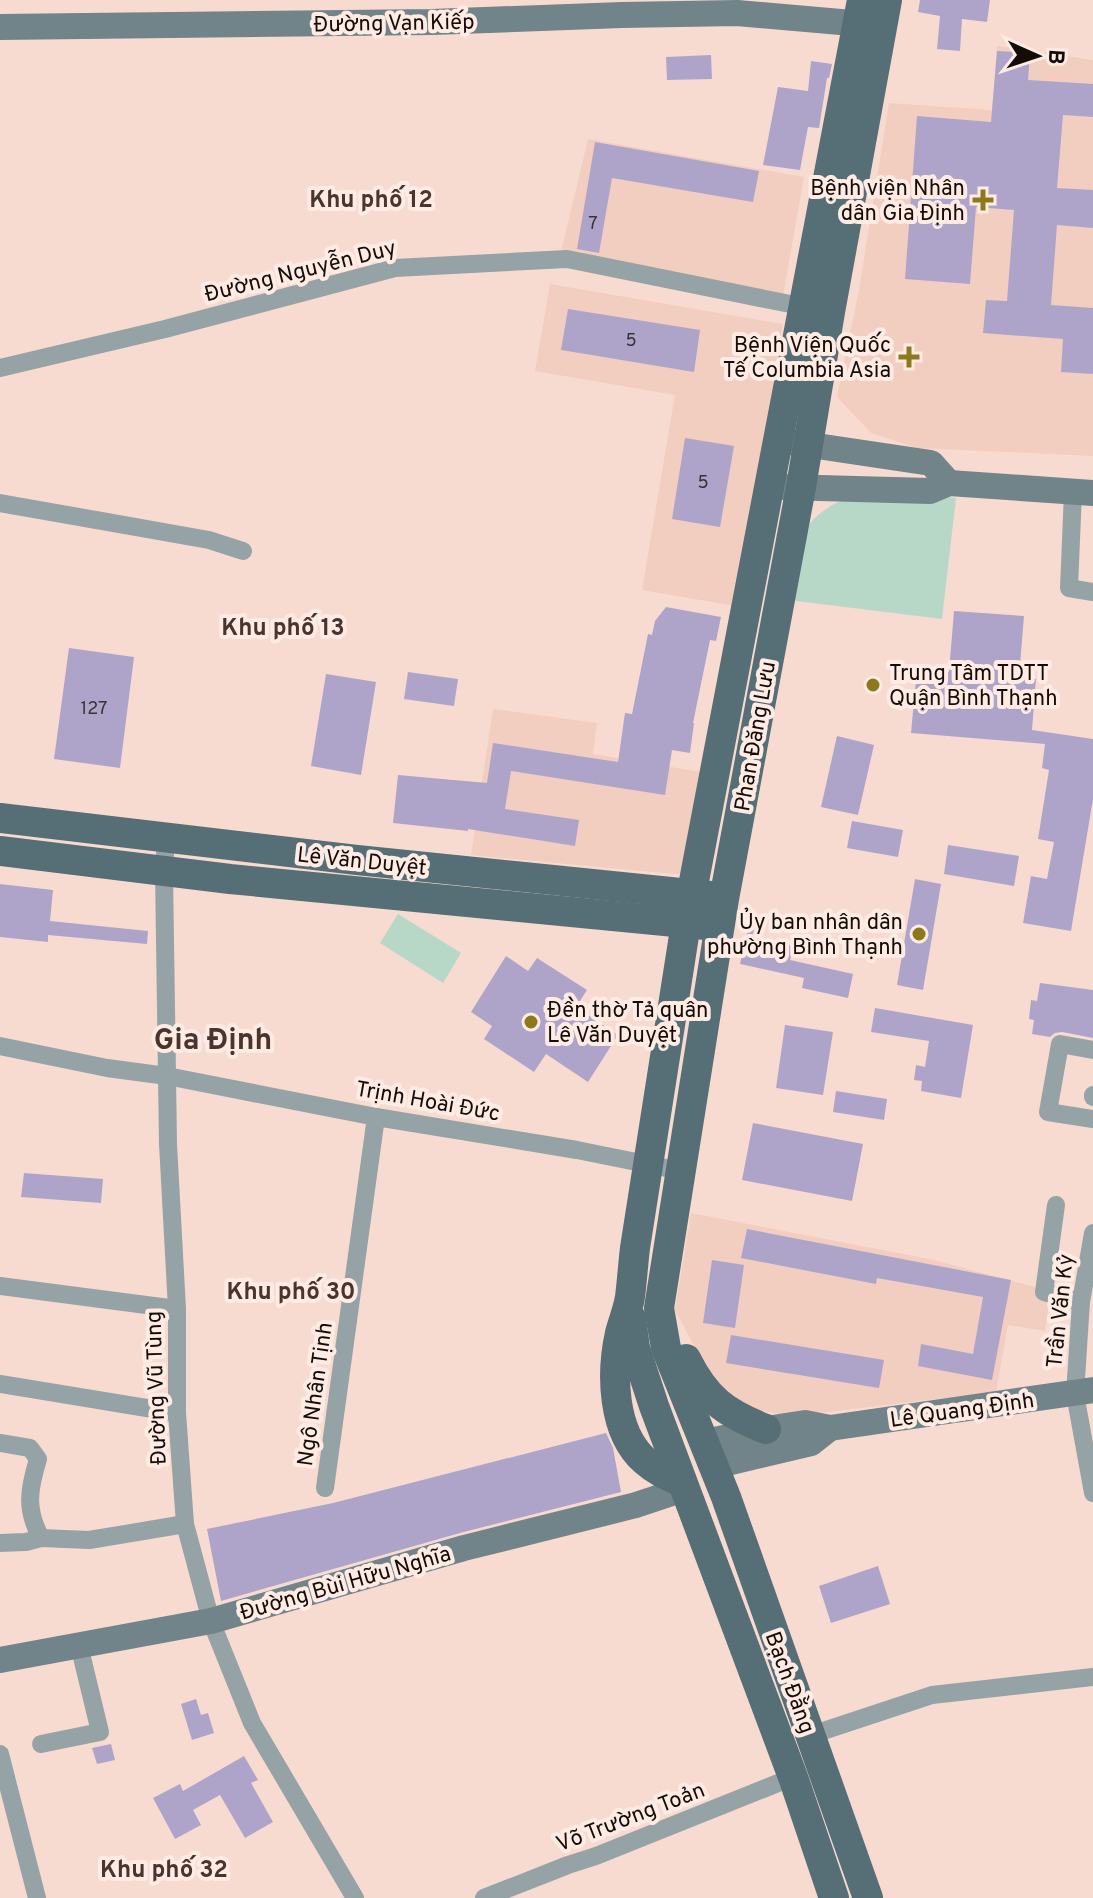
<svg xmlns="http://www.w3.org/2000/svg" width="1093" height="1898" font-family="Overpass,sans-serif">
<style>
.built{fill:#f1cebf}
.green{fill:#b7d8c7}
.building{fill:#aea4ca}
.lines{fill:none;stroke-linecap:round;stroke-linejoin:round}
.street{stroke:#96a3a6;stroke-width:18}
.secondary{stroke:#718489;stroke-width:26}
.primary{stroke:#566e75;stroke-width:30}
.poi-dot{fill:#8c791e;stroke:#fdebe4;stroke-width:3}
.labels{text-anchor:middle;stroke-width:8;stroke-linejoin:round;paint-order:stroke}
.number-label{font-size:18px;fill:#3b3238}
.street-label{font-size:22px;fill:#150c08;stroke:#fdebe4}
.poi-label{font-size:22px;fill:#150c08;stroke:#fdebe4;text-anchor:end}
.neighbourhood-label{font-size:24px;font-weight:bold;fill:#4a342b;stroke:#fdebe4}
.district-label{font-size:30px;font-weight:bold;fill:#4a342b;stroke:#fdebe4}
</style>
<rect width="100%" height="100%" fill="#f8dbd0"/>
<!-- built -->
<g class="built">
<polygon points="997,46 1093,60 1093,456 917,448 871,433 837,397 859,290 889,103 992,110"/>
<polygon points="588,139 804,177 783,296 561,252"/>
<polygon points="550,284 783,324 735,606 642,590 675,395 535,371"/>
<polygon points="493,709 597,723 593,754 707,773 685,875 471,855"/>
<polygon points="691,1213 934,1260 1035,1287 1049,1303 1045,1331 1008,1325 996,1392 794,1416 755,1410 725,1397 707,1371 675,1310"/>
</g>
<!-- green -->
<g class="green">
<path d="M878,490L956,498L942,619L788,600C792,586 804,530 811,522C828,503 854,494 878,490Z"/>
<polygon points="398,914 461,953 443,983 380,943"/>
</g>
<!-- building -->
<g class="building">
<polygon points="920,0 990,0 987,22 962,19 960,51 937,49 940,16 918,12"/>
<polygon points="997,51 1030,53 1028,80 1093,84 1093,117 1063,115 1057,188 1093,190 1093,228 1057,225 1051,305 1093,308 1093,374 1061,372 1063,339 983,333 986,300 1007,301 1014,210 976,207 970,284 905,279 917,116 991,122"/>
<polygon points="711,55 712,79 667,80 666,57"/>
<polygon points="811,61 832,64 829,78 827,78 819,128 808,127 800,170 763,165 778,87 808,91"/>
<polygon points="595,142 759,171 753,202 612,178 599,253 577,249"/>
<polygon points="568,309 700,330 694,372 561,350"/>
<polygon points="685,438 734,446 720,527 672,519"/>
<polygon points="666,607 721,617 716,641 710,640 693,723 694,723 690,753 672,750 665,795 511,771 505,809 579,820 575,846 468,829 468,831 393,823 398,775 487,783 493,743 618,762 625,713 632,714 648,634 652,635 655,621"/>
<polygon points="954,611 1024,616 1019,677 1036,679 1032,730 1093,739 1093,799 1071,931 1023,923 1031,876 1047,879 1054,842 1038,839 1049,770 1042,768 1045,744 911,733 917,669 949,672"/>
<polygon points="69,648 134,657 120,768 54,759"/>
<polygon points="408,672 458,679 454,706 404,699"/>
<polygon points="326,674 376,682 361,775 311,766"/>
<polygon points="837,736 874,745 858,815 821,807"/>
<polygon points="852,821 903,830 898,857 847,848"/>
<polygon points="948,845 1019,856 1014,886 944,874"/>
<polygon points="915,879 941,884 923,990 897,985"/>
<polygon points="0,884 53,890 50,921 148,931 147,944 48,935 48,942 0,937"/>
<polygon points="748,928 761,931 760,939 794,946 790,960 853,974 848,998 802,988 804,978 740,964"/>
<polygon points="506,956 528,971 537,958 587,990 576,1007 618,1035 588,1082 546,1054 534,1072 484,1039 492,1026 471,1012"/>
<polygon points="1040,983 1093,990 1093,1038 1062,1032 1055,1033 1050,1037 1032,1034 1034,1020 1029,1019 1031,1000 1037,1001"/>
<polygon points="875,1008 973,1025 961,1098 921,1091 922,1081 914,1080 916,1065 925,1067 929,1041 871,1032"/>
<polygon points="785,1025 833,1032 823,1095 776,1088"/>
<polygon points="836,1091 887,1099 884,1120 833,1112"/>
<polygon points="753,1123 863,1144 852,1201 742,1180"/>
<polygon points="24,1173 103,1179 101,1203 21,1197"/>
<polygon points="747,1229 1011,1280 992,1380 918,1366 921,1344 973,1354 983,1297 877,1278 876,1284 741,1258"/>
<polygon points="712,1260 744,1265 735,1328 703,1323"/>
<polygon points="731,1335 884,1360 879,1388 726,1363"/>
<polygon points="606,1433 613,1448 621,1492 460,1533 221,1601 207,1529 333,1503"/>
<polygon points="878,1566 890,1604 831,1623 819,1586"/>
<polygon points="196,1699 201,1715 208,1713 214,1733 192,1740 181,1704"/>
<polygon points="111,1744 115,1760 97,1764 92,1748"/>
<polygon points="244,1756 258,1780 251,1783 273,1822 245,1838 220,1795 193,1810 201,1825 175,1839 153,1798 180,1784 183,1791"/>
</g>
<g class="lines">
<!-- street -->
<g class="street">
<polyline points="0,368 165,329 395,268 567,259 805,307"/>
<polyline points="1073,492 1069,588 1093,592"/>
<polyline points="0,503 209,540 243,551"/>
<polyline points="166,837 164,872 168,1144 177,1309 177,1413 185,1524 211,1621 252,1723 355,1898"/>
<polyline points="0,1046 107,1068 167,1076 376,1117 577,1150 681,1171"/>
<polyline points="1093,1050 1060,1044 1048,1112 1093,1119"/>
<polyline points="1093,1097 1093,1095"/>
<polyline points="1056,1205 1044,1292 1081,1302"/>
<polyline points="1093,1233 1081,1302 1075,1394 1093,1493"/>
<polyline points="0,1286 177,1309"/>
<polyline points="0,1384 177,1413"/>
<path d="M0,1443L30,1448L38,1459C29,1489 25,1509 41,1538"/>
<polyline points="325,1488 376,1117"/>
<polyline points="0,1543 26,1542 41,1538 89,1540 185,1524"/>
<polyline points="811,1735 932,1695 1093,1677"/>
<polyline points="41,1744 100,1732 79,1645"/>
<polyline points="0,1754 37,1898"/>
<polyline points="484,1898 568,1865 596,1856 793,1777"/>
</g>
<!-- secondary -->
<g class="secondary">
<polyline points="0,27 432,22 622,15 737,13 875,25"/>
<polyline points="790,442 931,463 949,483"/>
<polyline points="783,487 930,491 949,483 1093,493"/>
<polyline points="705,1442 766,1429 805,1423 830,1428 1093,1390"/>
<polyline points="714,1466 811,1443 830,1428"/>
<polyline points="0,1660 211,1621 464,1548 636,1505 669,1494 682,1482"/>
</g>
<!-- primary -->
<g class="primary">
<polyline points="0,818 357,860 710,896"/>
<polyline points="0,851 230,879 706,925"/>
<polyline points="631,1318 635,1348 654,1406 793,1777 834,1898"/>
<path d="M686,1359C706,1399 725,1413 766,1429"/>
<path d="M682,1482C668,1476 656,1471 645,1461C612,1432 611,1373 620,1333C623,1321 628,1310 630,1297C632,1281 633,1265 635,1248L686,923L862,0"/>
<polyline points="868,1898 726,1497 666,1348 659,1308 724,899 801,487 830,312 887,0"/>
</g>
</g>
<!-- markers -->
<g class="poi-dot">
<path d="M979 188h8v8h8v8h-8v8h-8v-8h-8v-8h8z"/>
<path d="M905 345h8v8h8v8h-8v8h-8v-8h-8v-8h8z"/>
<circle cx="873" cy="685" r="8"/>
<circle cx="919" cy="934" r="8"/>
<circle cx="531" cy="1022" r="8"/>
</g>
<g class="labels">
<!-- number labels -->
<g class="number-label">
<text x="593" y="229">7</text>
<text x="631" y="346">5</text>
<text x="703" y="488">5</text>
<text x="94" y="714">127</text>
</g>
<!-- street labels -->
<g class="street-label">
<text transform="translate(394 22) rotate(-1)" y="8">Đường Vạn Kiếp</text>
<text transform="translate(300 270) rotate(-14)" y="8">Đường Nguyễn Duy</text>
<text transform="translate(754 736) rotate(-80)" y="8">Phan Đăng Lưu</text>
<text transform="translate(362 860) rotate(6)" y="8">Lê Văn Duyệt</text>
<text transform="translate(428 1100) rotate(10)" y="8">Trịnh Hoài Đức</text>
<text transform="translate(1059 1311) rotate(-84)" y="8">Trần Văn Kỷ</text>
<text transform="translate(155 1388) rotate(-92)" y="8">Đường Vũ Tùng</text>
<text transform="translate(314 1394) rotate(-82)" y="8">Ngô Nhân Tịnh</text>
<text transform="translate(962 1409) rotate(-8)" y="8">Lê Quang Định</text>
<text transform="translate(345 1582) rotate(-16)" y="8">Đường Bùi Hữu Nghĩa</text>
<text transform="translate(791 1682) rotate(70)" y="8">Bạch Đằng</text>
<text transform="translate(630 1816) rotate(-21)" y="8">Võ Trường Toản</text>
</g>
<!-- poi labels -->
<g class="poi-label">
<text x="965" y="195">Bệnh viện Nhân<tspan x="965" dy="25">dân Gia Định</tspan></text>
<text x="891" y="352">Bệnh Viện Quốc<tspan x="891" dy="25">Tế Columbia Asia</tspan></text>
<text x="889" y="680" text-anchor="start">Trung Tâm TDTT<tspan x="889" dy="25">Quận Bình Thạnh</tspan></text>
<text x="903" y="929">Ủy ban nhân dân<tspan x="903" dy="25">phường Bình Thạnh</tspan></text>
<text x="547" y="1017" text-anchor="start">Đền thờ Tả quân<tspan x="547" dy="25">Lê Văn Duyệt</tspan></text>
</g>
<!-- neighbourhood labels -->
<g class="neighbourhood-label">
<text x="371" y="207">Khu phố 12</text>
<text x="283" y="635">Khu phố 13</text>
<text x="291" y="1299">Khu phố 30</text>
<text x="164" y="1877">Khu phố 32</text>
</g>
<!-- district labels -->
<g class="district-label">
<text x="213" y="1049">Gia Định</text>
</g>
</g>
<!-- north arrow -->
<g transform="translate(1037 56) rotate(93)" stroke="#fdebe4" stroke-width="6" paint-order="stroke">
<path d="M0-6L14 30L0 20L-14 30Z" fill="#150c08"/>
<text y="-12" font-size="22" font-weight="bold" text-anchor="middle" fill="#150c08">B</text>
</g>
</svg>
